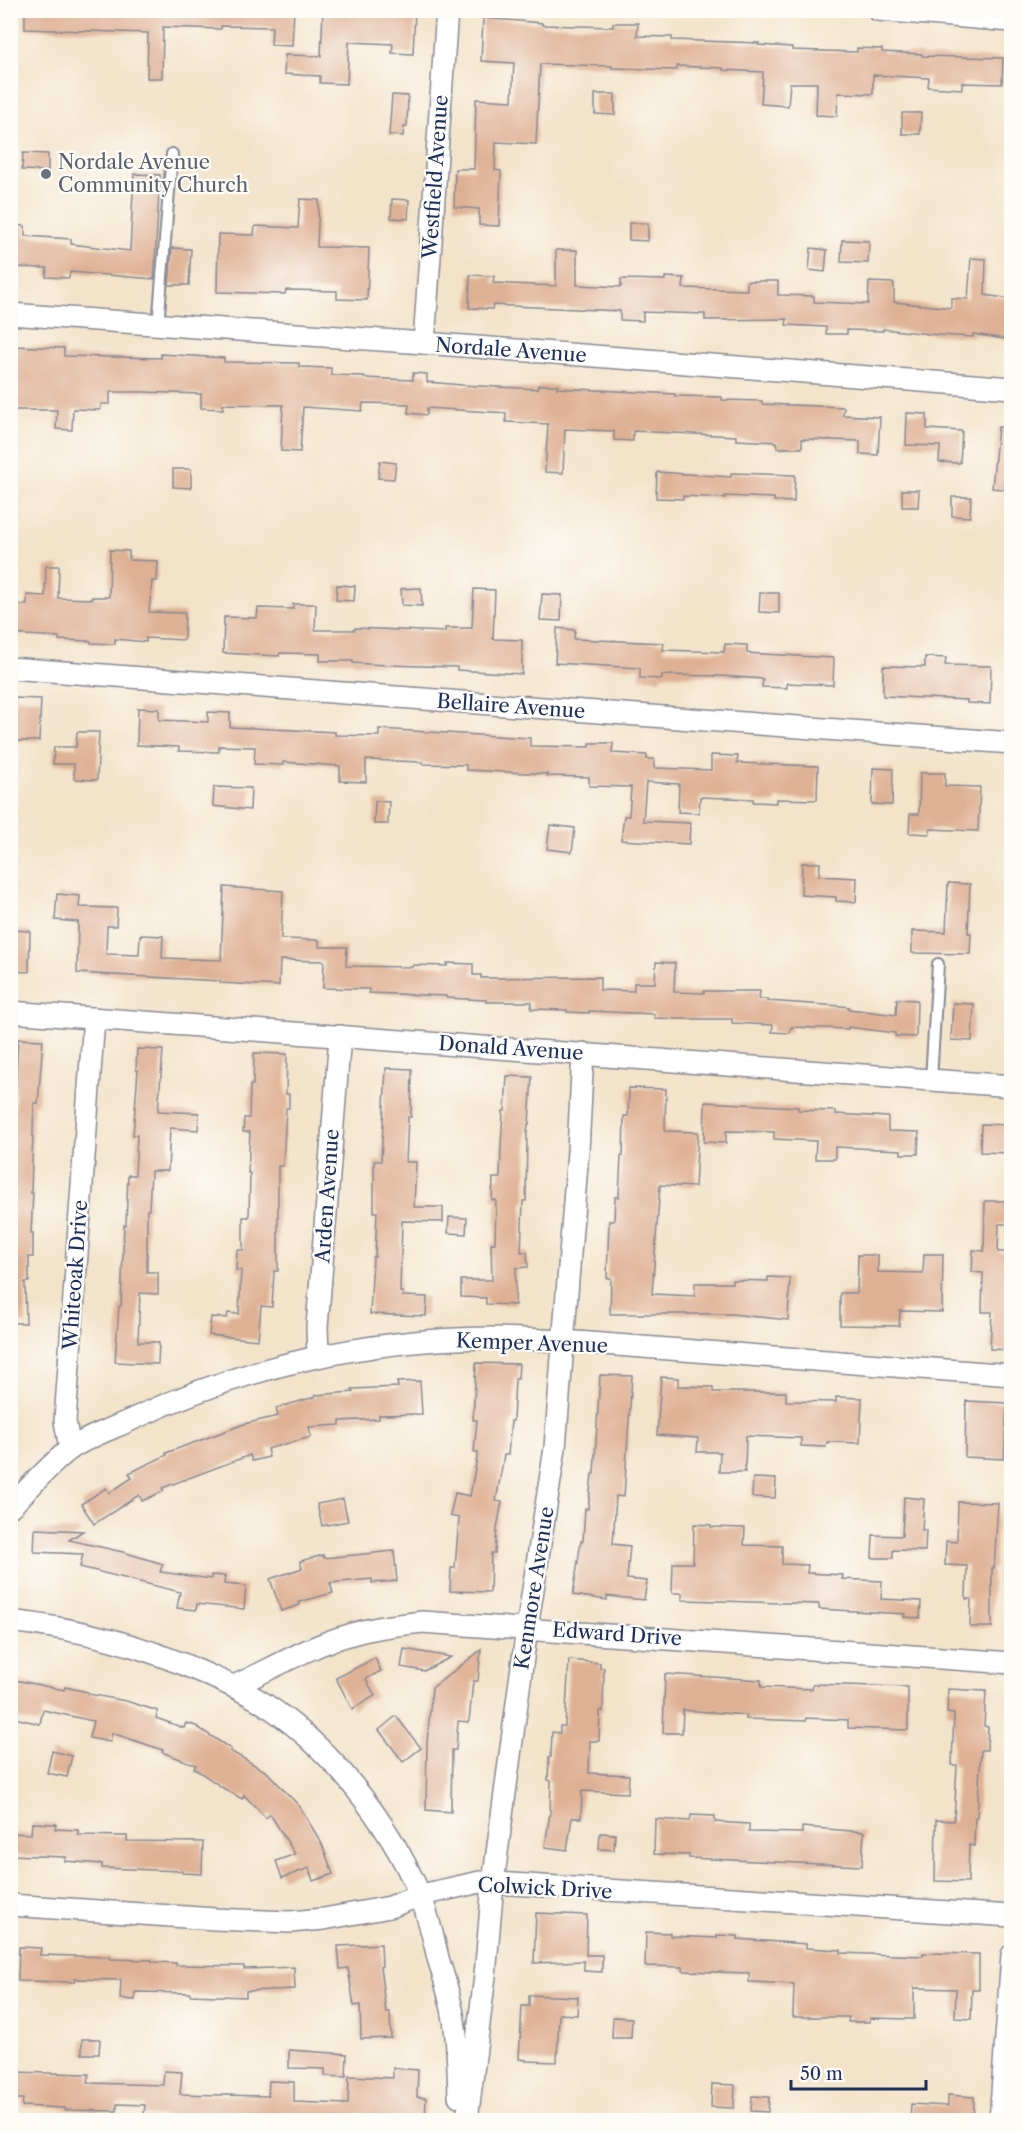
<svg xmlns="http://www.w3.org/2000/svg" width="1022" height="2131" font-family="'Libre Caslon Text',serif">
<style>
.building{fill:#dfb194}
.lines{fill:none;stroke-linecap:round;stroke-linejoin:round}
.service-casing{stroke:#878994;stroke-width:14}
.minor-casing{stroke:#878994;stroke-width:24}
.service{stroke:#fff;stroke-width:10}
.minor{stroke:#fff;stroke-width:21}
.worship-dot{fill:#6b7280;stroke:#fdfcf7;stroke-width:2}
.labels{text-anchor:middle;stroke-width:4.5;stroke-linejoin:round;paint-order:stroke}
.worship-label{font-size:20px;fill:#5b616d;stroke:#fdfcf7;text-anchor:start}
.street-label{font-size:20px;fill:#1b2f5e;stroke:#fdfcf7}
</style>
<rect width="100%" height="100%" fill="#fdfcf7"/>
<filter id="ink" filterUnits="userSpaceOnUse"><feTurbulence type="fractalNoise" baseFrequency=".0167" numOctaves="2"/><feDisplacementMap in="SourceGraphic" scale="12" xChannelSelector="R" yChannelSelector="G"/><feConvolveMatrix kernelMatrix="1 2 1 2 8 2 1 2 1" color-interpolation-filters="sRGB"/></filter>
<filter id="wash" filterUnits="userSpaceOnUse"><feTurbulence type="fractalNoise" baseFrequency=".008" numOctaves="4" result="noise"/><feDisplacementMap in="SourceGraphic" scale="24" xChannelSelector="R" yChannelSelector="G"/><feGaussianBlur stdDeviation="1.35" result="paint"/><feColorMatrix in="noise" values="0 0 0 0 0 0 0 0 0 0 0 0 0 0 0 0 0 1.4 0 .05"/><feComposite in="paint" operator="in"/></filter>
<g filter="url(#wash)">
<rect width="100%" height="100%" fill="#f3e3c9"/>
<g id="blocks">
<!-- building -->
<g class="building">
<polygon points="25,10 294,10 292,46 271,45 272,27 221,26 221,29 163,27 162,78 147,78 148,33 25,29"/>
<polygon points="323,10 415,10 413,54 392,53 393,44 349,42 347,84 320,83 320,76 284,74 285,55 321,56"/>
<polygon points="483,18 542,23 542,25 613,27 613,23 638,23 637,36 672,37 672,40 759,43 758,45 792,47 792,50 857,52 857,48 882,49 882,52 922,54 922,56 1003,58 1002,84 962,83 962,89 928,87 929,78 873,75 873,94 838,93 837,116 816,115 817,83 790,83 788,106 761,104 763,72 723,70 723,68 677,66 677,70 612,68 612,66 540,64 536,144 496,142 495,170 501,171 499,226 479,225 479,209 454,207 455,169 474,169 476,99 512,101 514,63 481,61"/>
<polygon points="595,94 615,94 615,115 595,114"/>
<polygon points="392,95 408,96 407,127 404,127 403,136 389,135"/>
<polygon points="902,113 921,113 920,134 902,134"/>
<polygon points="23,153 48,154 48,171 22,170"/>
<polygon points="134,174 160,175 154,279 70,272 69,278 46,277 47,268 10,267 10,225 25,226 25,236 71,239 71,244 130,251"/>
<polygon points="300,199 319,200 317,247 369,248 367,300 337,299 337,291 286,290 285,294 217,292 218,234 254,235 255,226 298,228"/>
<polygon points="392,199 409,200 408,219 391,218"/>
<polygon points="629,223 648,223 648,241 629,240"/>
<polygon points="842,240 869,241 868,263 841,262"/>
<polygon points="172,248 191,249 189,285 169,285"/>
<polygon points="811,248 827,250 825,272 809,270"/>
<polygon points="556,250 577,250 577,285 621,287 621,279 665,280 665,277 684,278 683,288 747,290 747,281 778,281 778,295 814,296 814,302 868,304 869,282 894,283 894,302 951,308 951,298 968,299 971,258 986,259 985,295 1011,299 1011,340 973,334 973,337 939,335 883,329 883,331 847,330 847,334 826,334 826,327 786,325 787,319 705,320 705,314 643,312 643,321 620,320 620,311 493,305 492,309 469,308 470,275 494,276 493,283 556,286"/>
<polygon points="10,346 64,348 64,356 161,358 161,354 224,358 224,362 299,363 299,367 331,368 331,375 364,376 364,378 413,380 413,373 427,374 427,382 462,385 538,389 538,385 558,385 557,388 675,394 675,396 722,397 722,400 762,401 762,404 844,407 843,415 880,417 878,455 860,454 860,441 802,439 802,448 777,448 777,442 736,440 736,436 633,431 633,441 614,440 614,431 565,429 563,473 545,472 548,424 506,422 506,413 427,408 427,415 408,413 409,404 363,403 362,411 303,407 300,452 281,451 283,405 223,404 223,409 201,408 201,394 143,392 110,392 110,404 101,404 100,410 73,409 72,430 56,429 57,410 10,410"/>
<polygon points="907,413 927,414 927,429 962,431 960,463 939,462 940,446 906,445"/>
<polygon points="998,427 1011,428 1011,490 992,488"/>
<polygon points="380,461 396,463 394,479 378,478"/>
<polygon points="173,469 191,469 191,488 173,487"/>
<polygon points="657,472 731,477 731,473 795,475 794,502 774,501 774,498 725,496 725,498 683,496 683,499 656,498"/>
<polygon points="902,490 919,490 918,507 902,507"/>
<polygon points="952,497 971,497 970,517 952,516"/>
<polygon points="110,550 129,551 129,560 158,561 157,581 152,581 149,612 185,613 184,640 146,638 146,642 115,639 115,644 91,643 91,641 59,640 59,637 10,634 10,605 27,605 27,595 45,596 46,566 59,566 58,598 92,599 92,597 109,597"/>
<polygon points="337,585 355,586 354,601 336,600"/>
<polygon points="421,588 422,606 402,605 401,589"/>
<polygon points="474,589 495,590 493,639 522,640 522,674 457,670 457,667 386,665 353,663 353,661 320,661 320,654 280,653 279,656 223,653 224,617 257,618 258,608 293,609 293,604 316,604 315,630 355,630 355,628 445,632 445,628 472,628"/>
<polygon points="760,593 779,593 779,613 759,612"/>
<polygon points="542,594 562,595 561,621 540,620"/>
<polygon points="557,628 575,630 574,639 664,643 663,650 724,652 725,644 747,645 747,653 834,658 833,685 787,683 787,688 762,687 763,679 720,676 662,675 662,679 640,678 640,668 555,663"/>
<polygon points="925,657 946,658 945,665 991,666 990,704 967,703 967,700 883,696 883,666 925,667"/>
<polygon points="15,698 41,699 39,741 13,741"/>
<polygon points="138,708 159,709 159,720 208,722 208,712 230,713 230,727 335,732 335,735 379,736 379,729 530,738 530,746 590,747 590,743 613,743 612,753 647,755 647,759 654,759 654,768 711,770 711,755 738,756 737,763 818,766 817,800 776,799 776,803 753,802 753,799 700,797 699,813 678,812 679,784 646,782 643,821 690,823 689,844 621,840 624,816 629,816 631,787 589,786 589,777 547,776 547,774 466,770 466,765 422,764 422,762 366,760 366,782 340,781 340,766 283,762 283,765 254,764 255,747 219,746 219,752 179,751 179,747 137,745"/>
<polygon points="77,732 99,732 97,780 74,779 74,764 53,764 54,747 76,747"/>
<polygon points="873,768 893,769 892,805 872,804"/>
<polygon points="920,773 945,773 945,786 980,787 978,831 930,829 930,834 909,833 910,814 919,814"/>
<polygon points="214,787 251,788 250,810 213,806"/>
<polygon points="375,801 389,802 388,824 374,824"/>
<polygon points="550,825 575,828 572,852 547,849"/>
<polygon points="802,863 820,863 819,876 857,878 856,902 836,901 836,897 801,895"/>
<polygon points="948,883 970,884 968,933 971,933 970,954 912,953 912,931 946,932"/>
<polygon points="224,887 283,891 281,939 319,940 319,947 347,947 346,966 413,967 413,965 447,966 447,963 473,964 473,975 481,975 481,978 600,977 600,990 634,991 634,983 655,983 656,962 675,963 674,992 704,993 704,991 760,991 759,999 767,999 767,1001 841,1006 849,1007 849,1009 896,1015 897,999 917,1000 916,1037 895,1036 895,1033 848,1027 848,1029 791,1027 790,1033 772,1032 773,1025 732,1023 732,1019 678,1019 654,1018 654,1014 589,1011 589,1013 567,1012 567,1010 531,1009 532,1002 486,1002 486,1000 446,998 446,996 369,993 369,989 323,988 324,961 280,960 279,986 220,983 220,981 77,973 78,922 55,920 57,894 80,896 79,907 117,908 116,926 107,926 106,954 139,955 140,935 163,936 162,958 221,960"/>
<polygon points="10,930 30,931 29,972 10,971"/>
<polygon points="953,1003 974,1004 972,1041 951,1040"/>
<polygon points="18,1039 43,1040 38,1103 34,1103 31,1193 33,1193 31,1233 33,1233 33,1257 29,1257 29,1282 25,1282 26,1323 10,1323 10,1119 14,1119"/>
<polygon points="137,1049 163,1050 158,1111 199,1113 198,1130 170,1128 168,1171 151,1171 149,1210 147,1210 147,1272 158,1272 158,1294 140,1293 138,1342 159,1342 158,1364 115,1362 119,1306 121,1306 124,1225 126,1225 128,1175 135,1175 137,1135 133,1135 138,1070 136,1070"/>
<polygon points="254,1053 287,1054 286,1094 289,1094 289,1108 286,1108 283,1166 278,1166 278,1271 274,1271 272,1307 261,1306 258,1340 209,1335 211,1317 227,1318 228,1313 239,1314 241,1270 236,1270 237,1250 243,1250 243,1217 249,1217 250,1173 248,1173 250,1132 243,1132 244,1118 249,1118 250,1085 253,1085"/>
<polygon points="386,1068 412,1069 411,1117 408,1117 406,1162 416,1162 414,1207 443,1207 443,1222 402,1221 400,1292 403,1292 403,1296 427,1297 426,1316 370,1314 373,1257 375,1257 377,1212 374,1212 374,1161 381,1161"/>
<polygon points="507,1076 532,1077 529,1124 528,1124 527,1133 526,1201 523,1201 521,1252 527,1252 528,1267 516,1268 515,1305 486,1304 486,1298 461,1297 461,1280 492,1280 491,1243 495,1243 496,1200 492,1200 493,1178 500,1178 501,1146 503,1111 505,1111"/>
<polygon points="629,1088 666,1089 665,1131 698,1132 695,1187 660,1185 652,1294 695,1296 695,1283 732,1283 732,1280 768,1281 768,1277 790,1278 788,1320 731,1314 610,1314 611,1278 607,1278 609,1221 614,1221 615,1197 619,1197 621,1156 623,1156 624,1116 628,1116"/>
<polygon points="705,1102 798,1107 798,1110 836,1111 836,1114 888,1117 888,1131 919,1132 918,1154 901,1154 901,1150 835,1147 835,1159 815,1159 816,1141 774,1139 774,1132 726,1131 726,1143 704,1142"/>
<polygon points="981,1124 1011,1125 1011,1153 980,1152"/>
<polygon points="985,1201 1011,1201 1011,1224 999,1224 998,1252 1011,1252 1011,1350 990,1349 992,1312 982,1312 983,1273 972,1272 973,1250 984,1251"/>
<polygon points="449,1217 467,1218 466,1234 448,1233"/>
<polygon points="924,1254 943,1254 942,1312 900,1311 899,1326 840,1325 840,1293 857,1293 858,1255 878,1255 878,1272 923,1273"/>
<polygon points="476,1363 519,1364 518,1379 515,1379 513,1421 511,1421 508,1455 504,1455 496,1501 502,1502 497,1528 495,1553 491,1553 490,1592 450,1591 451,1568 455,1568 459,1518 450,1516 455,1493 470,1496 478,1452 474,1452 477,1420 473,1420"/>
<polygon points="600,1375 632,1376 624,1497 616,1496 613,1544 630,1546 627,1579 647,1581 644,1600 607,1596 607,1600 573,1595 581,1541 583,1541 585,1508 588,1509 592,1474 594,1474"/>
<polygon points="661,1377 678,1378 678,1386 713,1387 713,1392 786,1392 786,1401 836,1402 836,1397 862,1398 860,1443 827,1442 826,1447 801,1446 801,1438 746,1436 745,1472 719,1472 720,1452 697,1452 698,1438 657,1435"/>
<polygon points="420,1381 422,1414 379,1415 379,1419 340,1421 340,1425 309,1427 311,1437 267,1449 269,1457 252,1461 250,1455 162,1488 164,1491 142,1501 139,1495 94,1524 81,1504 106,1488 109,1493 132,1478 129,1473 167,1455 166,1453 244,1424 278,1416 276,1408 315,1397 315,1395 353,1392 352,1389 398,1387 397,1382"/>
<polygon points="966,1401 1007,1403 1004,1459 965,1457"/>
<polygon points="753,1478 776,1479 775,1498 752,1497"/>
<polygon points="904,1497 924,1499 922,1530 926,1530 925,1551 893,1550 893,1558 872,1558 873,1535 902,1536"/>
<polygon points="343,1499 348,1521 322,1526 317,1504"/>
<polygon points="958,1502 998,1503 994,1568 992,1568 992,1627 970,1627 971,1599 966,1599 967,1566 945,1565 946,1541 957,1542"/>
<polygon points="694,1524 711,1525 711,1527 745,1528 744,1545 782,1546 782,1564 808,1565 807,1573 843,1575 842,1579 882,1581 881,1599 921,1601 920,1618 904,1617 905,1614 819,1609 819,1604 682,1600 682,1593 672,1593 673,1563 693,1563"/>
<polygon points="35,1529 83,1531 69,1540 123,1552 163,1564 160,1572 211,1579 211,1575 225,1576 224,1584 246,1586 244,1609 197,1604 196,1610 177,1608 180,1592 80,1567 83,1554 34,1552"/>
<polygon points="394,1551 397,1581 372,1583 372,1579 330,1583 333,1593 299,1602 300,1605 281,1611 270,1579 302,1568 300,1561 323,1555 324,1558"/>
<polygon points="404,1649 451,1657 424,1671 401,1667"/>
<polygon points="481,1650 478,1681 473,1681 469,1722 458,1721 456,1750 452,1750 451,1812 426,1810 427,1742 432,1688"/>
<polygon points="375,1658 381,1671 366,1679 375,1696 352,1709 336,1678"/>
<polygon points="569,1660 600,1663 600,1668 604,1668 603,1711 600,1711 599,1741 590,1741 589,1773 629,1775 628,1793 582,1791 581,1818 572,1818 567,1850 545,1847 550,1812 551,1781 548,1780 549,1757 551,1757 552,1732 560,1733 560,1726 565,1726"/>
<polygon points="665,1674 761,1680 761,1687 812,1689 813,1684 908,1687 908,1730 848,1728 848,1720 806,1718 806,1721 746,1719 746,1715 683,1710 682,1733 663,1733"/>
<polygon points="10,1679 64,1690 65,1687 88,1692 88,1694 126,1701 158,1711 156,1718 184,1728 186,1723 196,1726 231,1749 230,1751 267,1772 300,1807 322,1844 333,1874 313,1881 309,1868 282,1878 276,1861 295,1854 270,1814 266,1818 244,1795 242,1799 223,1788 194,1768 196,1765 162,1752 163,1750 112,1733 110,1742 89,1738 93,1721 43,1710 40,1724 10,1717"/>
<polygon points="948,1689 986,1691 984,1726 988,1727 987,1750 981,1750 977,1817 975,1817 974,1846 969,1845 968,1882 935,1881 936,1820 954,1821 957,1765 952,1765 954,1714 947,1713"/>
<polygon points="396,1716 421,1748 403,1762 379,1730"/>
<polygon points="52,1751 72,1756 67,1777 47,1773"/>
<polygon points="691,1815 715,1816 715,1822 749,1824 749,1832 802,1833 802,1827 864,1832 862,1866 689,1858 689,1855 654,1854 655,1819 690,1821"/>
<polygon points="32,1823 56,1824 55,1829 78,1830 78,1835 127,1836 127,1841 203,1842 202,1874 182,1873 182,1871 102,1868 102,1864 65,1861 66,1857 10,1855 10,1833 31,1834"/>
<polygon points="600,1833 615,1834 614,1850 599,1849"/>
<polygon points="536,1913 587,1915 586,1955 602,1955 602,1972 584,1971 584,1961 534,1963"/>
<polygon points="646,1932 670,1933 670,1936 717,1938 717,1935 738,1936 738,1939 806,1944 806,1948 841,1950 841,1953 923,1956 923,1953 979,1954 979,1990 972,1990 971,2019 955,2018 956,1989 914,1988 914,2019 870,2018 870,2022 848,2022 849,2017 793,2017 794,1984 749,1982 749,1973 683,1971 683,1967 645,1966"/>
<polygon points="381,1944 382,1966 380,1967 386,2012 390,2012 391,2038 361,2039 360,2005 354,2006 348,1968 340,1969 338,1946"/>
<polygon points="19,1947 41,1948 40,1955 110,1957 110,1959 152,1960 152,1962 176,1963 176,1965 244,1966 244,1969 294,1967 295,1989 246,1991 246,1997 190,1995 190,1993 135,1992 135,2000 120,1999 121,1980 75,1979 75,1982 18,1981"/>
<polygon points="529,1995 578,1997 577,2015 559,2014 557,2062 526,2061 526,2060 519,2059 522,2006 529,2006"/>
<polygon points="613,2017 632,2018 631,2038 612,2038"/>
<polygon points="82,2039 100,2039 99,2054 82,2054"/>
<polygon points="289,2050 347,2054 346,2077 325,2076 325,2069 289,2068"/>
<polygon points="393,2068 418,2070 417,2097 426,2098 425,2121 184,2121 184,2117 144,2115 145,2105 117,2104 117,2111 65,2110 65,2108 22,2106 23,2099 10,2099 10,2072 89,2074 88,2083 163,2085 164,2071 182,2072 180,2094 268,2096 269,2081 294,2082 294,2102 348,2104 349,2076 393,2078"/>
<polygon points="712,2084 735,2085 734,2108 711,2107"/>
<polygon points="948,2095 974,2097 973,2121 910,2119 911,2104 948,2106"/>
<polygon points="752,2096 769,2097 768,2112 751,2111"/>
</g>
</g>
</g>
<g filter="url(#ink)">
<use href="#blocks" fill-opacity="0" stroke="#878994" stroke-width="1.5"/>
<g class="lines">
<!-- service casing -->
<g class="service-casing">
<g id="service">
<polyline points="158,326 172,154"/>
<polyline points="931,1080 938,964"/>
</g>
</g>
<!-- minor casing -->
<g class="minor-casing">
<g id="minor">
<polyline points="878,10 1012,21"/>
<polyline points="10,314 424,343 1012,388"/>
<polyline points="424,343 447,10"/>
<polyline points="10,668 1012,743"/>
<polyline points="10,1012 1012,1086"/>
<polyline points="318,1356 317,1327 340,1036"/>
<polyline points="70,1449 65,1421 94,1018"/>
<path d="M10,1507C30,1488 48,1466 69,1450C82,1439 117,1427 135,1418C246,1366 368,1339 491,1338C515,1338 539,1340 563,1341L1012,1375"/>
<path d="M10,1621C81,1629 142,1645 206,1674C226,1683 245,1691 263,1703C329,1745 388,1821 419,1893C428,1913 433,1937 438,1958C444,1978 451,1999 454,2020C458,2045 458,2071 459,2096"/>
<path d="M234,1686C272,1669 309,1646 349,1635C373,1627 398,1625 422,1622L1012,1663"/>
<polyline points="10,1905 215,1919 290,1922 324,1919 390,1907 421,1895 480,1882 1012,1916"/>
<polyline points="467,2120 485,1976 493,1883 527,1628 555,1448 578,1151 583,1053"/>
<polyline points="1000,2120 1012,1955"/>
</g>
</g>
<!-- service -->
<use href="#service" class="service"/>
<!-- minor -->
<use href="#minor" class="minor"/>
</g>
</g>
<!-- markers -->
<circle class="worship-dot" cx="46" cy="174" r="6"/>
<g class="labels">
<!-- worship labels -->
<g class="worship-label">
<text x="58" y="169">Nordale Avenue<tspan x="58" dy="23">Community Church</tspan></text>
</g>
<!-- street labels -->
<g class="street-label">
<text transform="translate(435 177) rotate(-86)" y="7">Westfield Avenue</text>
<text transform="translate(511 350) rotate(4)" y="7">Nordale Avenue</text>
<text transform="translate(511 706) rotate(4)" y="7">Bellaire Avenue</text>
<text transform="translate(511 1048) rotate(4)" y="7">Donald Avenue</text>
<text transform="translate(327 1196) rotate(-86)" y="7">Arden Avenue</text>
<text transform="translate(75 1275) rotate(-86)" y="7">Whiteoak Drive</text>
<text transform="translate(532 1343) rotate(2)" y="7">Kemper Avenue</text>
<text transform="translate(534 1588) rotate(-81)" y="7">Kenmore Avenue</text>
<text transform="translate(617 1634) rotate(4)" y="7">Edward Drive</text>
<text transform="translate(545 1888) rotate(3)" y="7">Colwick Drive</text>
</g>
</g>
<!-- margin -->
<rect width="1022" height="2131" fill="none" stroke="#fdfcf7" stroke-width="36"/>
<!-- scale -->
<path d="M791 2080v9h135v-9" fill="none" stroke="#1b2f5e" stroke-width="3"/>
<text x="800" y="2080" font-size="18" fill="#1b2f5e" stroke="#fdfcf7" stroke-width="4.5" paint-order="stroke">50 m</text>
</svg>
